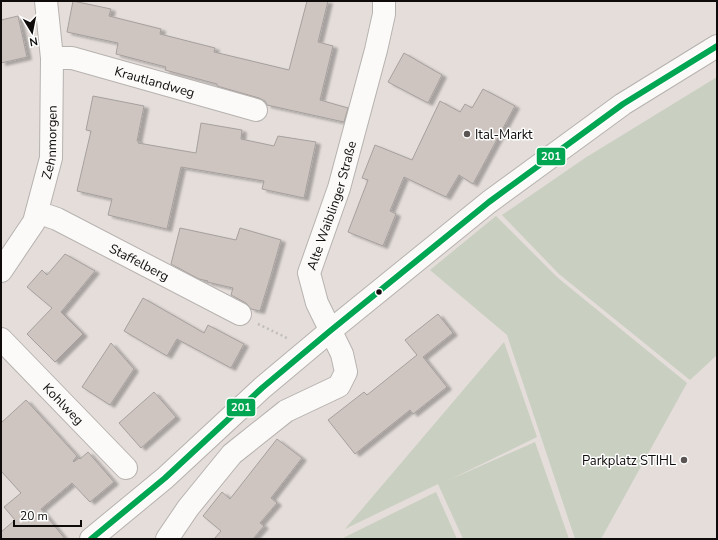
<svg xmlns="http://www.w3.org/2000/svg" width="718" height="540" font-family="'Nunito Sans',sans-serif">
<style>
.green{fill:#c9cfc1}
.building{fill:#cfc5c0;stroke:#a5a09e;filter:url(#shadow)}
.lines{fill:none;stroke-linecap:round;stroke-linejoin:round}
.minor-casing{stroke:#b6b2af;stroke-width:24}
.path{stroke:#c0bebd;stroke-width:2.5;stroke-dasharray:2 3;stroke-linecap:butt}
.minor{stroke:#fbfaf9;stroke-width:22}
.bus-1-casing{stroke:#fff;stroke-width:9}
.bus-1{stroke:#00a651;stroke-width:6}
.poi-dot{fill:#5a5453;stroke:#fff;stroke-width:1.5}
.bus-dot{fill:#0f0b0a;stroke:#fff;stroke-width:1.5}
.labels{text-anchor:middle;stroke-width:3;stroke-linejoin:round;paint-order:stroke}
.street-label{font-size:13px;fill:#0f0b0a;stroke:#fff}
.poi-label{font-size:13px;fill:#0f0b0a;stroke:#fff;text-anchor:start}
.line-badge{stroke:#fff;stroke-width:1.5}
.badge-label{font-size:11px;text-anchor:middle;font-weight:bold;fill:#fff}
</style>
<defs>
<filter id="shadow"><feDropShadow dx="4.5" dy="2.5" stdDeviation="1" flood-color="#0004"/></filter>
</defs>
<rect width="100%" height="100%" fill="#e4ddda"/>
<!-- green -->
<g class="green">
<polygon points="717,77 717,355 690,380 559,274 502,215 585,158"/>
<polygon points="496,216 558,278 687,383 601,539 575,539 507,335 430,270"/>
<polygon points="504,342 537,437 449,480 535,442 569,539 463,539 438,484 345,529"/>
<polygon points="436,492 457,539 341,539"/>
</g>
<!-- building -->
<g class="building">
<polygon points="73,1 111,9 109,16 161,29 160,34 215,48 214,52 289,70 307,1 328,1 318,42 333,46 320,100 348,108 344,122 267,105 265,101 259,98 217,86 217,84 165,70 166,67 116,54 118,43 67,32"/>
<polygon points="18,16 27,57 1,63 1,20"/>
<polygon points="404,53 442,75 428,103 388,82"/>
<polygon points="483,89 515,106 473,184 459,175 446,197 404,177 390,211 396,214 383,246 348,232 368,180 362,178 375,145 412,160 440,101 460,112 465,104 472,108"/>
<polygon points="93,96 144,106 137,141 139,141 138,143 196,153 201,123 242,130 241,139 274,146 278,136 316,142 304,198 262,189 264,181 181,167 167,229 108,215 112,199 77,191 91,131 86,130"/>
<polygon points="180,228 236,240 240,228 281,240 271,275 260,311 251,309 246,303 231,295 233,288 207,282 208,281 199,279 171,264"/>
<polygon points="65,254 95,271 61,312 83,334 55,362 27,334 52,308 27,287 42,270 47,275"/>
<polygon points="143,298 204,333 208,325 244,344 231,368 177,339 167,356 124,331"/>
<polygon points="438,314 453,333 423,357 447,387 413,414 410,410 355,454 328,420 364,392 367,395 417,355 405,340"/>
<polygon points="111,343 134,369 110,405 82,387"/>
<polygon points="154,392 176,417 141,448 119,423"/>
<polygon points="26,400 77,456 73,461 74,462 79,458 80,459 88,452 114,482 90,502 72,483 41,509 65,539 1,539 1,532 15,520 4,507 21,493 1,471 1,423"/>
<polygon points="277,439 302,458 271,498 277,503 260,523 264,526 253,539 214,539 221,531 203,516 222,492 230,499"/>
</g>
<g class="lines">
<!-- minor casing -->
<g class="minor-casing">
<g id="minor">
<path id="s1" d="M52,58H72L256,110"/>
<path id="s2" d="M37,212L57,219L240,314"/>
<path id="s3" d="M1,271L34,222L51,158L52,58L46,1"/>
<path id="s4" d="M1,339L126,468"/>
<polyline points="91,539 165,478 262,388 330,331 489,202 623,104 717,46"/>
<path id="s5" d="M167,539L188,508L232,454L286,411L339,386L346,372L342,354L317,303L309,273L339,188L376,50L384,14V1"/>
</g>
</g>
<!-- path -->
<polyline class="path" points="258,324 285,337 288,339"/>
<!-- minor -->
<use href="#minor" class="minor"/>
<!-- bus-1 casing -->
<g class="bus-1-casing">
<polyline id="bus-1" points="91,539 165,478 262,388 330,331 489,202 623,104 717,46"/>
</g>
<!-- bus-1 -->
<use href="#bus-1" class="bus-1"/>
</g>
<!-- markers -->
<g class="poi-dot">
<circle cx="467" cy="134" r="4"/>
<circle cx="684" cy="460" r="4"/>
</g>
<circle class="bus-dot" cx="379" cy="292" r="3.5"/>
<g class="labels">
<!-- street labels -->
<g class="street-label">
<text dy="5" stroke="none"><textPath href="#s1" startOffset="106">Krautlandweg</textPath></text>
<text dy="5" stroke="none"><textPath href="#s3" startOffset="141">Zehnmorgen</textPath></text>
<text dy="5" stroke="none"><textPath href="#s5" startOffset="428">Alte Waiblinger Straße</textPath></text>
<text dy="5" stroke="none"><textPath href="#s2" startOffset="114">Staffelberg</textPath></text>
<text dy="5" stroke="none"><textPath href="#s4" startOffset="90">Kohlweg</textPath></text>
</g>
<!-- poi labels -->
<g class="poi-label">
<text x="475" y="139">Ital-Markt</text>
<text x="676" y="465" text-anchor="end">Parkplatz STIHL</text>
</g>
</g>
<g class="line-badge">
<rect x="536" y="147" width="30" height="19" rx="4" fill="#00a651"/>
<rect x="226" y="398" width="30" height="19" rx="4" fill="#00a651"/>
</g>
<g class="badge-label">
<text x="551" y="160">201</text>
<text x="241" y="411">201</text>
</g>
<!-- border -->
<rect width="718" height="540" fill="none" stroke="#0f0b0a" stroke-width="4"/>
<!-- north arrow -->
<g transform="translate(32 32) rotate(170)" stroke="#ffffff" stroke-width="3" paint-order="stroke">
<path d="M0-3L7 15L0 10L-7 15Z" fill="#0f0b0a"/>
<text y="-6" font-size="11" font-weight="bold" text-anchor="middle" fill="#0f0b0a">N</text>
</g>
<!-- scale -->
<path d="M14 520v6h67v-6" fill="none" stroke="#0f0b0a" stroke-width="2"/>
<text x="20" y="520" font-size="12" fill="#0f0b0a" stroke="#ffffff" stroke-width="3" paint-order="stroke">20 m</text>
</svg>
